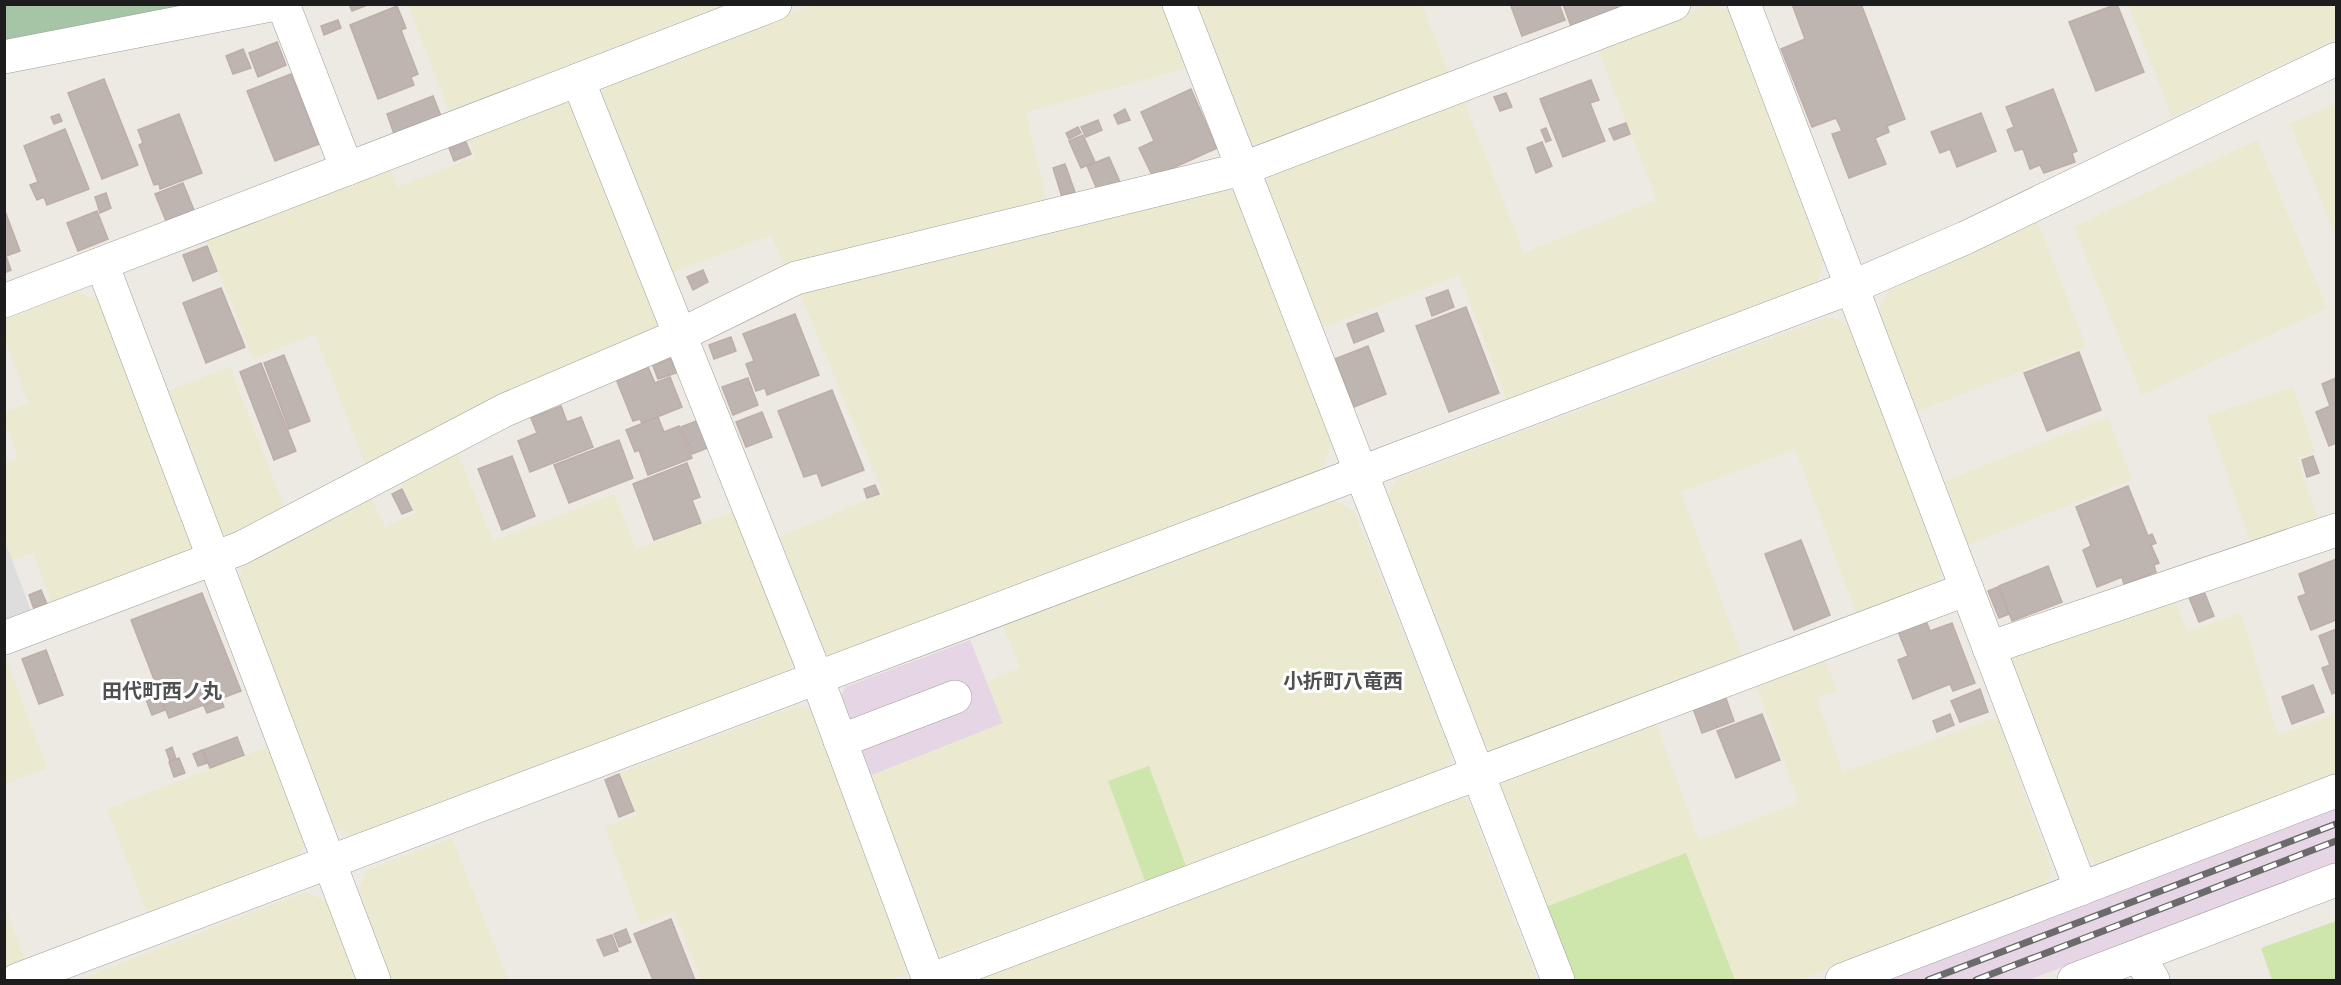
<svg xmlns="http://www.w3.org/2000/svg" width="2341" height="985" font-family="Mulish,'Noto Sans JP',sans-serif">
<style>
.industrial{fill:#e6d6e5}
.farmland{fill:#ebead0}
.grass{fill:#cee5ac}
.cemetery{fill:#a6c5a7}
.parking{fill:#ddd}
.building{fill:#beb4b0;stroke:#beaea7;stroke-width:1.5}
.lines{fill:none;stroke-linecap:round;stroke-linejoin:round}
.minor-casing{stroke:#9e9e9e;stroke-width:34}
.minor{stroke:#fff;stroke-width:33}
.rail-casing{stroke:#6b6b6b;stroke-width:7}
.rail{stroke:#fff;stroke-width:4.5;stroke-dasharray:14;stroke-linecap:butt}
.labels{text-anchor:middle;stroke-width:6;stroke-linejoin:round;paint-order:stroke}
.quarter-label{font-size:20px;font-weight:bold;fill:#505050;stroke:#fff}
</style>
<rect width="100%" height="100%" fill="#ede9e3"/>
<!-- industrial -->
<g class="industrial">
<polygon points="970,640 1003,723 867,777 839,701 845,687"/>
<polygon points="2336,804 2336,863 2029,980 1876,980"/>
</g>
<!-- farmland -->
<g class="farmland">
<polygon points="815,4 1163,5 1187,68 1026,112 1047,203 784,266 771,235 668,274 592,88"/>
<polygon points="408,5 723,5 449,111"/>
<polygon points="1192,5 1422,5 1451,79 1262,147 1243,139"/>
<polygon points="1709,5 1729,10 1824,264 1817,283 1508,403 1459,275 1319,329 1264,186 1269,172 1463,99 1524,253 1657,200 1597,48"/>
<polygon points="2128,5 2336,5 2336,39 2172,117"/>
<polygon points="573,96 661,314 656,329 367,469 315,334 253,359 205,237 389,166 397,187 475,157 467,136"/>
<polygon points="2336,103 2336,237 2290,124"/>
<polygon points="2257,140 2327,308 2142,395 2074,227"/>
<polygon points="1225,189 1236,193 1332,442 1321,472 835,657 818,651 772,540 883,493 799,292"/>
<polygon points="2036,218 2086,346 1916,412 1877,313 1890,288"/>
<polygon points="77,292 100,302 194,544 189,560 54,609 33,553 12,560 5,539 5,463 18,458 5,422 5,412 28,403 5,339 5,319"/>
<polygon points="1828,317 1850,324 1943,571 1936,586 1857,615 1795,449 1681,492 1743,658 1494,749 1480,744 1385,501 1396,479"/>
<polygon points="230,367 286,511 238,536 221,532 166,392"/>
<polygon points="2293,387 2315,452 2297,458 2319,523 2252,547 2207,416"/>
<polygon points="2108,417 2132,480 1964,546 1940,483"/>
<polygon points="457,451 493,541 614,494 636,549 737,510 795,659 786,675 356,837 333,827 239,580 244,561 370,496 385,527 415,513 400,480"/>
<polygon points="1333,500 1354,511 1452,753 1447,769 1186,866 1149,767 1108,782 1145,881 944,955 930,949 867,777 1003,723 987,682 1020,668 1003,626"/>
<polygon points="2174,597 2187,632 2241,613 2278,735 2336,713 2336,780 2098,872 2092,856 2080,861 2006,672 2016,652"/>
<polygon points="1823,654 1837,691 1816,698 1843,772 1997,717 2052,870 2045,886 1799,980 1735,980 1686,853 1543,908 1499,791 1507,774 1654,718 1699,840 1799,803 1754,680"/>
<polygon points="5,656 47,768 5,784 4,656"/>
<polygon points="798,705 815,710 910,964 905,974 889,980 701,980 674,912 641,924 605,827 637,815 620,773"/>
<polygon points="272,745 308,837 296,861 149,918 107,809"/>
<polygon points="1456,796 1468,800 1537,980 955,980"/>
<polygon points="452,838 508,980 388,980 356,896 367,870"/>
<polygon points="305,892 327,902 357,980 78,980"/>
<polygon points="5,906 26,963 5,971 4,907"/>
</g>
<!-- grass -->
<g class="grass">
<polygon points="1149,766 1186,866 1145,881 1108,781"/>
<polygon points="1686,853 1735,980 1571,980 1543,908"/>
<polygon points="2336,921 2336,980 2272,980 2261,948"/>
</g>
<!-- cemetery -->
<polygon class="cemetery" points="5,5 232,5 5,48"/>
<!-- parking -->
<polygon class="parking" points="4,539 34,619 4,629"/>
<!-- building -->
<g class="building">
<polygon points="349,4 370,4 352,11"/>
<polygon points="1515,4 1559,4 1565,20 1522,36 1511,6"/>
<polygon points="1563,4 1617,4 1618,8 1572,29"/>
<polygon points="1792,4 1861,4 1905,119 1887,126 1889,132 1875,138 1886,164 1849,178 1832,134 1842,131 1836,118 1812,127 1781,49 1805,39"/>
<polygon points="2117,4 2144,72 2096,91 2069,22"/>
<polygon points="397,6 406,28 401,30 418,74 411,77 414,85 378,99 350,25"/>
<polygon points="338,20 341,28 324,35 321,26"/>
<polygon points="277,42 286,65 258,77 249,53"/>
<polygon points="243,49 251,68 233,74 226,56"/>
<polygon points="291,74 319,144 275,161 247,91"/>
<polygon points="104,79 138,165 102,179 68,93"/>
<polygon points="1591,80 1599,100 1590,103 1605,141 1563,157 1540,99"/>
<polygon points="1191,89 1217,148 1153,177 1139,148 1154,141 1141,112"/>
<polygon points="2053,89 2077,151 2072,153 2075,162 2044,173 2040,165 2030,169 2023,149 2015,151 2007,130 2014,127 2006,107"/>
<polygon points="1506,93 1512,107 1500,111 1494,97"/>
<polygon points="433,96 441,116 394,134 387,114"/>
<polygon points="1125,109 1130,120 1118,124 1114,115"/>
<polygon points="1981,113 1996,151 1957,167 1950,149 1940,153 1931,132"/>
<polygon points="59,114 62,121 54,124 51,117"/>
<polygon points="179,114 202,173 160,189 159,184 154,185 139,145 143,143 138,130"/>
<polygon points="1098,120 1102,130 1086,137 1081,127"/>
<polygon points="1626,123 1630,134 1614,140 1609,129"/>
<polygon points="1078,127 1081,133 1069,139 1066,133"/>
<polygon points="1546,128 1551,140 1546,142 1541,130"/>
<polygon points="65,129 89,189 47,205 44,197 37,200 30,185 38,182 24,146"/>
<polygon points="1083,135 1095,162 1081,168 1069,141"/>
<polygon points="466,142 471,154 454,161 449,148"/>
<polygon points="1542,142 1552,166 1536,173 1527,148"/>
<polygon points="1109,157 1121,184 1099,194 1087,166"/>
<polygon points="1065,164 1075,192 1062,197 1053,168"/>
<polygon points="183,183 194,210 166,221 155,194"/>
<polygon points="106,193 111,208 100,213 95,197"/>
<polygon points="5,211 20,251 6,256 11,270 4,273"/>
<polygon points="97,211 108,239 78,251 67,223"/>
<polygon points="207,246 217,271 193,281 183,255"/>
<polygon points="703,270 708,282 693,290 687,277"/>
<polygon points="221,288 245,347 206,363 183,303"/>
<polygon points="1448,290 1454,307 1432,316 1426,298"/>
<polygon points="1466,307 1499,393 1449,412 1416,326"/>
<polygon points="1377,313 1384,331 1354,343 1347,324"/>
<polygon points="795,314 819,375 767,395 765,388 756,391 746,364 754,361 743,334"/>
<polygon points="731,337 736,351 714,359 709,345"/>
<polygon points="1368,346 1386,394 1354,407 1335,359"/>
<polygon points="2079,352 2101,410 2047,431 2024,373"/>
<polygon points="284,355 310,421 289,429 264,363"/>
<polygon points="671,358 676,373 658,379 653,366"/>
<polygon points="261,363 296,451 274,460 240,372"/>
<polygon points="648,367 655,383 670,377 682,407 642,423 640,419 633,421 616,379"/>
<polygon points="748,378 758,405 733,415 722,387"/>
<polygon points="2336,378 2336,443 2329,446 2316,412 2330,406 2322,384"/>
<polygon points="832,390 864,470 822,486 817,473 804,477 778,411"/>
<polygon points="561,406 567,422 581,417 593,447 530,472 518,441 537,433 531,418"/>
<polygon points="762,412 772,437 746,447 736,422"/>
<polygon points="658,417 664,432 679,426 692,458 648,475 639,450 635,452 626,430"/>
<polygon points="699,420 710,447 692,454 681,427"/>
<polygon points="619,440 633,478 569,503 554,465"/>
<polygon points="512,456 535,516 502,530 478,469"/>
<polygon points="2313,456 2319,473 2307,477 2302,460"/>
<polygon points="687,463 700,497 692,500 701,523 654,540 633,484"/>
<polygon points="875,485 879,494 867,498 864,489"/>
<polygon points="2128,486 2148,536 2152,534 2156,543 2151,545 2159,563 2154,565 2156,572 2124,585 2122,577 2097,587 2083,550 2091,546 2076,507"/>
<polygon points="402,489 412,510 402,514 392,494"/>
<polygon points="1801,540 1830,615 1794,630 1765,554"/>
<polygon points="2336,559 2336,620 2311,630 2298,597 2306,594 2299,574"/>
<polygon points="2048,566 2062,602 2012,621 1999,586"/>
<polygon points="1998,587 2009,614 1999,618 1988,591"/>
<polygon points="2203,589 2214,616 2199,622 2188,595"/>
<polygon points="41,590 47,604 34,609 29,595"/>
<polygon points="202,593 241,691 169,718 131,620"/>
<polygon points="1925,618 1930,631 1952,623 1975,683 1953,691 1950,684 1913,699 1898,660 1908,656 1897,629"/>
<polygon points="2336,629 2336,692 2332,694 2322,668 2330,665 2319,636"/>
<polygon points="46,650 63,695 39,704 22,659"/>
<polygon points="2313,685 2324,712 2292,724 2282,697"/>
<polygon points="1980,689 1988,712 1960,722 1951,701"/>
<polygon points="1723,690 1734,721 1702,733 1691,703"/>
<polygon points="158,692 165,710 152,715 145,697"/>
<polygon points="221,699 224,707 207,713 204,706"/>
<polygon points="1762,714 1780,760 1736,778 1717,731"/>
<polygon points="1950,714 1954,725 1937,732 1933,721"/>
<polygon points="237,737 244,755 210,768 203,750"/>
<polygon points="172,747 176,759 170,761 166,750"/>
<polygon points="202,750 207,763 198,766 193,754"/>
<polygon points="179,758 185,773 174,777 169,762"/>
<polygon points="619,774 634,811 619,817 605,780"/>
<polygon points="671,919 695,980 653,980 634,934"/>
<polygon points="626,929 631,942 619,947 614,934"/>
<polygon points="612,935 618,951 604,956 597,940"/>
</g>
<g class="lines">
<!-- minor casing -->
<g class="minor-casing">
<g id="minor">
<polyline points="283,4 347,169"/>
<polyline points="1179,4 1558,980"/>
<polyline points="1744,4 2081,889"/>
<polyline points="4,57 276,4"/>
<polyline points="578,80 817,678 929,980"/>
<polyline points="102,264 374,980"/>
<polyline points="4,301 775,4"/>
<polyline points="4,638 241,548 505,410 680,335 796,278 1242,169 1674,4"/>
<polyline points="1989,648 2336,530"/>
<polyline points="840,741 955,697"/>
<polyline points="2139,956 2153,980"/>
<polyline points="17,980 1852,287 1965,238 2336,59"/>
<polyline points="930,980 1967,589"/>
<polyline points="1842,980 2336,791"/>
<polyline points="2074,980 2336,880"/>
</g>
</g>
<!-- minor -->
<use href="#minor" class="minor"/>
<!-- rail casing -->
<g class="rail-casing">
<g id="rail">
<polyline points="1928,980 2336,824"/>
<polyline points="1976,980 2336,841"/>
</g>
</g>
<!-- rail -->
<use href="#rail" class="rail"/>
</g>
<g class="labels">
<!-- quarter labels -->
<g class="quarter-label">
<text x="1343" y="688">小折町八竜西</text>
<text x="162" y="698">田代町西ノ丸</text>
</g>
</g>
<!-- border -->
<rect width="2341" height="985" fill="none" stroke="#1d1d1d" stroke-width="12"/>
</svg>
